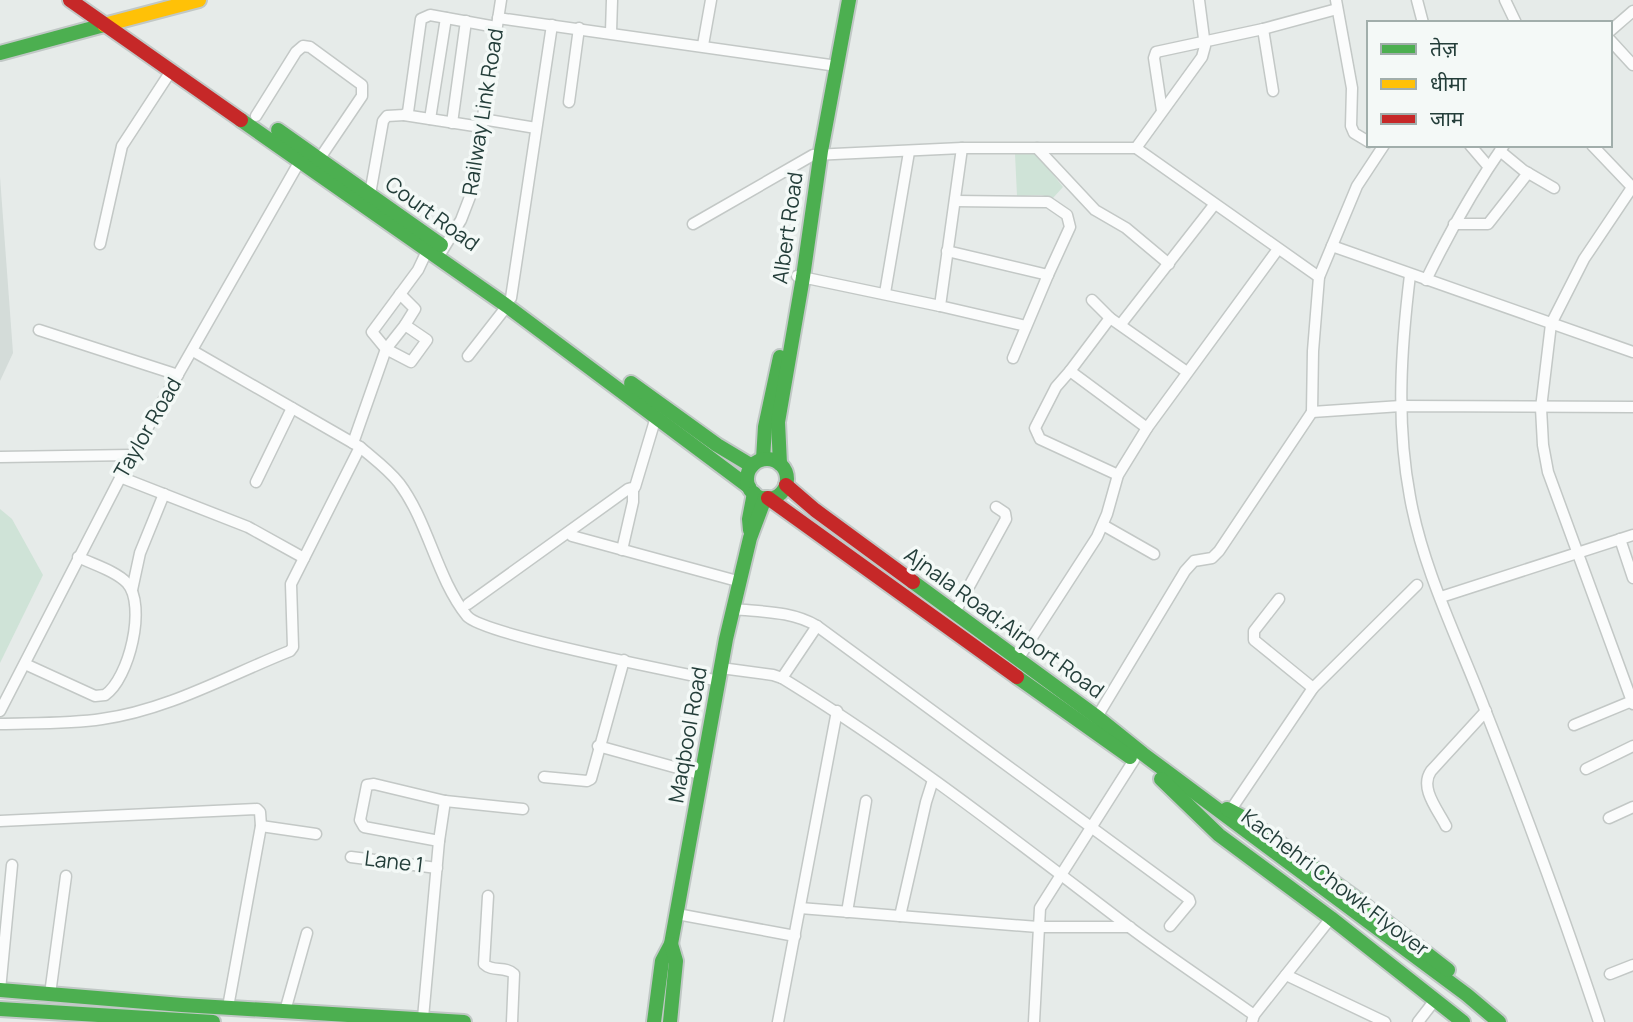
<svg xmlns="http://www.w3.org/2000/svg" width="1633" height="1022" font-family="Manrope,'Noto Sans Devanagari',sans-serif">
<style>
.built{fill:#d4dcd9}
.green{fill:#cfe3d7}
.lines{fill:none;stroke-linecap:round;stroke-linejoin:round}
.street-casing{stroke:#c3c8c6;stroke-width:13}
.fast-casing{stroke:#c1c8c6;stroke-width:18}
.slow-casing{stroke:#c1c8c6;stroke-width:18}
.jam-casing{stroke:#c1c8c6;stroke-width:18}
.street{stroke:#fbfcfc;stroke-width:10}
.fast{stroke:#4caf50;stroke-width:14}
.slow{stroke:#ffc107;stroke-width:14}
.jam{stroke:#c62828;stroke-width:14}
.labels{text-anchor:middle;stroke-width:7;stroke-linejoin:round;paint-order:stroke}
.street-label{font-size:21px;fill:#243e3a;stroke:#f4f9f7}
</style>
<rect width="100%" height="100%" fill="#e6ebe9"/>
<!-- built -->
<polygon class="built" points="0,177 13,353 0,381"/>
<!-- green -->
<g class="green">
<polygon points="1036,153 1063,187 1053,198 1041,195 1017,196 1015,154"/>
<polygon points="0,509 12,519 43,575 0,663"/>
</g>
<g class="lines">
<!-- street casing -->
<g class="street-casing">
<g id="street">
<polyline points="1336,0 1352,88 1351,126 1354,133 1369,142"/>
<polyline points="1417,0 1423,23"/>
<polyline points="1505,0 1516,23"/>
<polyline points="498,18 830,65"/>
<polyline points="1263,29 1337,9"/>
<polyline points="1610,31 1633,11"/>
<polyline points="611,32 612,0"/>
<polyline points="1610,40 1633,65"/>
<polyline points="703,45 711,0"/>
<polyline points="569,102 579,28"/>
<polyline points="1162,111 1154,58 1156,52 1263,29 1273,91"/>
<polyline points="404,115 481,127"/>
<polyline points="256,116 296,52 303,46 310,47 362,85 362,96 320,158"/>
<polyline points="430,119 446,18"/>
<polyline points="482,119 536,128"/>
<polyline points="452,123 466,21"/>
<polyline points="1384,145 1357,186 1319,277 1313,351 1312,412 1401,406 1633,407"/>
<polyline points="1470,145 1488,166"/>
<polyline points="1592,145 1633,188"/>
<polyline points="962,148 940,306 1026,326"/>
<polyline points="1037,148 1095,210 1126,228 1169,264"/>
<polyline points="1136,148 1202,57 1205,46 1199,0"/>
<polyline points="1500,151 1523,170 1554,188"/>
<polyline points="1633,186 1584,259 1551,324 1541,408 1543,445 1548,472 1633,704"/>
<polyline points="370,194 383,121 387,116 404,115 408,112 421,19 430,15 496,27"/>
<polyline points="955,201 1048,202 1067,215 1070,227 1048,275"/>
<polyline points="693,224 813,155 962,148 1136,148 1319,277"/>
<polyline points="1454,224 1488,224 1528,173"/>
<polyline points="100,244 122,146 171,71"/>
<polyline points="1332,246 1633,352"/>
<polyline points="442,251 461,220 471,194 501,0"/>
<polyline points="947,251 1048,275 1013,358"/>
<path d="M1410,275C1401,349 1396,423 1410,497C1423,570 1458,639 1484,707C1525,811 1564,916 1599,1022"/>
<polyline points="797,276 940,306"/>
<path d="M1426,280C1449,233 1474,188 1504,145"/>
<polyline points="885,293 909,152"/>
<polyline points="511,298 552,25"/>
<polyline points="1092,300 1110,318 1187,372"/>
<polyline points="1110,318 1070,371 1147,428"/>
<polyline points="1121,324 1214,205"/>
<polyline points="405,325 427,340 411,362 386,349 372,332 418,270 427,251"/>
<polyline points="39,330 178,375"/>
<polyline points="468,356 507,306"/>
<polyline points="1070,371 1056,387 1035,428 1040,439 1118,475"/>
<polyline points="353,443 386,349 405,325 415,309 400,294"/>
<path d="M360,447C374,459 388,469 399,483C429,523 436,577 467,616C483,635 682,673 719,681"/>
<polyline points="0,457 132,455"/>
<polyline points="120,477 248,527 304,558"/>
<polyline points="256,482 292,408"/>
<polyline points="1103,525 1154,554"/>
<polyline points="572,536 741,582"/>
<polyline points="1620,539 1633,578"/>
<polyline points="622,550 633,502 633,489"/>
<polyline points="132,590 140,553 164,494"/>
<polyline points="1441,597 1633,535"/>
<polyline points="1279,599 1254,631 1254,640 1313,688"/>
<polyline points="468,604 628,489 635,487 656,417"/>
<path d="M734,609C762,612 792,611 817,626L1189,899L1190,902L1170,926"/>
<polyline points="955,612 1006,519 1005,513 996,507"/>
<polyline points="1018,659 1097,537 1107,514 1118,475 1147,428 1278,249"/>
<path d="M25,664L95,696L105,695C129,679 147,605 127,583C116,571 92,564 78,557"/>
<path d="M721,668L773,675L782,678C903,752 1015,840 1128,926C1169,957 1212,985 1254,1015L1252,1022"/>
<polyline points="782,678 817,626"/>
<polyline points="0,711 132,455 301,159"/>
<polyline points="1097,717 1185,571 1194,561 1212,558 1219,551 1312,412"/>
<path d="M0,724C34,723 69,724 102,719C168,710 229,675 290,651L293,647L291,584L360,447L193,351"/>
<polyline points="1574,725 1632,701"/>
<polyline points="598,746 703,775"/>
<polyline points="1586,769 1633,746"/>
<polyline points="544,777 587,781 591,779 624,660"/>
<polyline points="1230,811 1313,688 1417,585"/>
<polyline points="1609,818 1633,807"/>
<polyline points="0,821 257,809 260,812 261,826 228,1007"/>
<polyline points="261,826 316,834"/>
<path d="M1446,826C1438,810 1419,788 1431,771L1486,711"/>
<polyline points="439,841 364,827 360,820 367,785 374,784 445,801 523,809"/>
<polyline points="351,857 437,868"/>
<path d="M488,896L484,964C492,972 506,966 514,974L512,1022"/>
<polyline points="800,908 1038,927 1130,927"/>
<polyline points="847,912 866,801"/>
<polyline points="677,914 795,936"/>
<polyline points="900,916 926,802 933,780"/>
<polyline points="1610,974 1633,965"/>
<polyline points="1286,975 1385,1022"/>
<polyline points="0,990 12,865"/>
<polyline points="50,994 66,876"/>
<polyline points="285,1011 307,933"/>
<polyline points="1254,1015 1331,918"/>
<polyline points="423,1018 439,841 445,801"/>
<polyline points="778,1022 837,711"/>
<polyline points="1034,1022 1040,908 1134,760"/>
<polyline points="1418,1022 1435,1000"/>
</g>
</g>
<!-- fast casing -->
<g class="fast-casing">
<g id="fast">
<polyline points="0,53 104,25"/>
<polyline points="241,120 507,306 749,487"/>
<polyline points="278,130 441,245"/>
<polyline points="631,383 717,445 752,466"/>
<polyline points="763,459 765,427 780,357"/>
<circle cx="767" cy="479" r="20"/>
<polyline points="780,464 778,422 803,277 821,151 849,0"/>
<polyline points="750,530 749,519 754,493"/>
<polyline points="913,582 1097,717 1143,754 1467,995 1499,1022"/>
<polyline points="1017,677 1130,757"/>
<polyline points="1161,779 1219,835 1331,918 1463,1022"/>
<polyline points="1227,809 1246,819 1354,897 1448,970"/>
<polyline points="0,990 182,1005 464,1022"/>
<polyline points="0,1009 213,1022"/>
<polyline points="654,1022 662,961 671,944 726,639 750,538 765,498"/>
<polyline points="670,1022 676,961 671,944"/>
</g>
</g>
<!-- slow casing -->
<g class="slow-casing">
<polyline id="slow" points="104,25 199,0"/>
</g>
<!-- jam casing -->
<g class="jam-casing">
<g id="jam">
<polyline points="70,0 241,120"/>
<polyline points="786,485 815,510 913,582"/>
<polyline points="768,498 1017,677"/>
</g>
</g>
<!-- street -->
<use href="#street" class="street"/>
<!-- fast -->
<use href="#fast" class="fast"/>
<!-- slow -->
<use href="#slow" class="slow"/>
<!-- jam -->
<use href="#jam" class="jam"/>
</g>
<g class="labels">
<!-- street labels -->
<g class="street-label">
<text transform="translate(483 112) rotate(-81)" y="7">Railway Link Road</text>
<text transform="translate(432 214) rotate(36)" y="7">Court Road</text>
<text transform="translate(788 228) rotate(-82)" y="7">Albert Road</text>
<text transform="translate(148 428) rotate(-60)" y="7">Taylor Road</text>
<text transform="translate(1004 623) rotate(36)" y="7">Ajnala Road;Airport Road</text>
<text transform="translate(688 735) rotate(-80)" y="7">Maqbool Road</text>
<text transform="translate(394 862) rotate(7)" y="7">Lane 1</text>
<text transform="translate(1335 883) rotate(37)" y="7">Kachehri Chowk Flyover</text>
</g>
</g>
<!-- legend -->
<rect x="1367" y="21" width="245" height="126" fill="#f4f9f7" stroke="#a1aeab" stroke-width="2"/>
<rect x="1381" y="44" width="35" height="10" fill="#4caf50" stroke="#a1aeab" stroke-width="2"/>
<text x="1430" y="56" font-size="21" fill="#243e3a">तेज़</text>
<rect x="1381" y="79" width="35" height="10" fill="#ffc107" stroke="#a1aeab" stroke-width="2"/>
<text x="1430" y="91" font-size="21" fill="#243e3a">धीमा</text>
<rect x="1381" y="114" width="35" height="10" fill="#c62828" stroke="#a1aeab" stroke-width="2"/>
<text x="1430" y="126" font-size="21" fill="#243e3a">जाम</text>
</svg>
